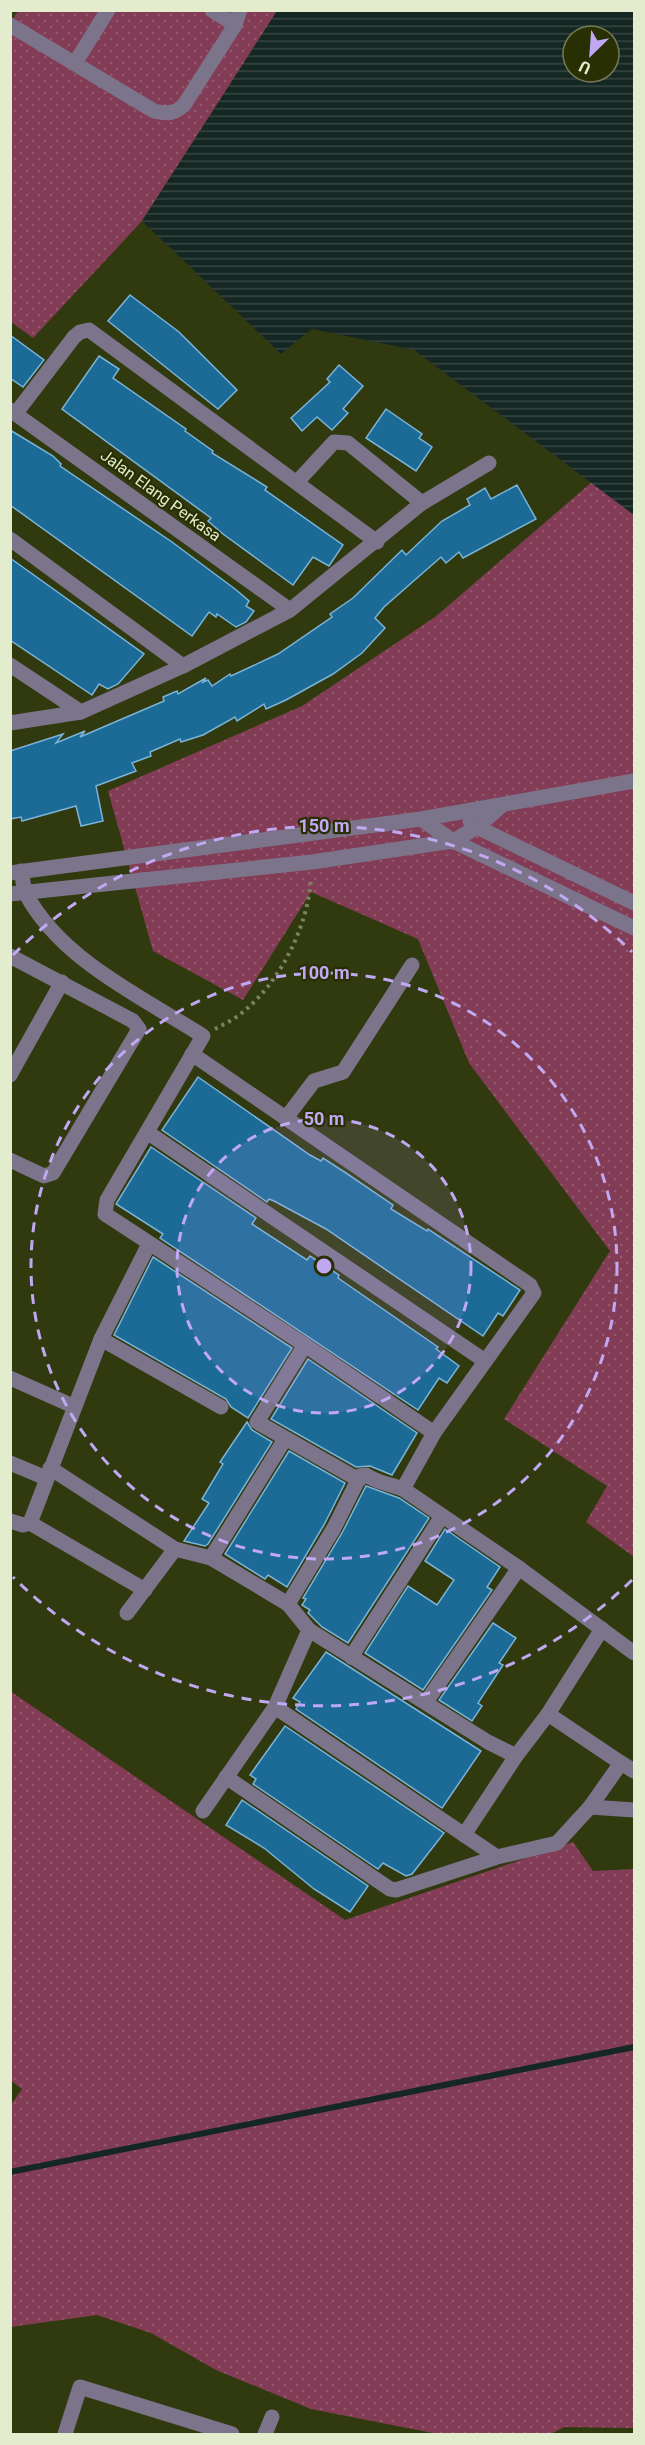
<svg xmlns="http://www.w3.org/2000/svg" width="645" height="2445" font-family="Roboto,sans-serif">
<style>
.grass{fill:url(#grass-dots)}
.water{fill:url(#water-rules);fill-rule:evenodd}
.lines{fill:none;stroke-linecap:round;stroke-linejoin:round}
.stream{stroke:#152723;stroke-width:6}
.building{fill:#1c6a96;stroke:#7bb3d9;stroke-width:1.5}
.path{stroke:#7c845e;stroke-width:4;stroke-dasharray:3 4.5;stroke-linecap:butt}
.minor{stroke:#7b748b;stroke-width:15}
.ring{fill:none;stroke:#c1a8f3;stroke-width:3;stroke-dasharray:10 8}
.labels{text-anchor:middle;stroke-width:4.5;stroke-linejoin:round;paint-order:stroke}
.street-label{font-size:16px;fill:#e4ecce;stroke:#282f03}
.centre{fill:#c1a8f3;stroke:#282f03;stroke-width:3}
.ring-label{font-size:18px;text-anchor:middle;font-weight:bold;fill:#c1a8f3;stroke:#282f03;stroke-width:4.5;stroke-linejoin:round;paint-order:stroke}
</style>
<defs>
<pattern id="grass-dots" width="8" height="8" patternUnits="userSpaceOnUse" patternTransform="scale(1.5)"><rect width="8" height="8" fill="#823c55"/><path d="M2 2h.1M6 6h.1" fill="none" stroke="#94586c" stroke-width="1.8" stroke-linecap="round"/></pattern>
<pattern id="water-rules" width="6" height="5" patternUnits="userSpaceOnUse" patternTransform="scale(1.5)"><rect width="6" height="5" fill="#152723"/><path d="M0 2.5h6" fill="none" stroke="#374642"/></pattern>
</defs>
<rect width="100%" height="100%" fill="#313a0e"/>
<!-- grass -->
<g class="grass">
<polygon points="19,10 277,11 142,221 33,338 11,322 10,23"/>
<polygon points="592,482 634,515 634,1557 586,1522 607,1486 504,1419 610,1251 469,1063 418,939 311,892 243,1000 153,951 108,791 302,706 435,617"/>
<polygon points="10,1691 345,1920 573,1842 593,1871 634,1869 634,2428 564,2427 551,2434 438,2434 311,2409 216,2370 151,2333 97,2315 11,2327 10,2106 22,2089 10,2080"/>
</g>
<!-- water -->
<path class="water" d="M277,11H634V515L414,350L312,329L281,354L142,221ZM573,36H609V72H573Z"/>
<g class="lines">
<!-- stream -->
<polyline class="stream" points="10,2172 634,2047"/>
</g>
<!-- building -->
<g class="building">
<polygon points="130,295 179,332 237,390 218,409 108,321"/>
<polygon points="10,335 44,360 23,387 10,378"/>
<polygon points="99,356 119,369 113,378 186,429 185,431 213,451 212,453 267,487 265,490 343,545 329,566 313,557 293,585 223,534 208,521 211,518 62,409"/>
<polygon points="339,365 363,386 343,409 348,413 332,430 317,417 302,431 291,418 330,382 327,379"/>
<polygon points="386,409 422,434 419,438 432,447 416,471 366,438"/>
<polygon points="10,430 53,456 61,464 60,466 172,542 235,589 249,601 246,606 254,611 246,622 236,627 217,614 216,617 209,612 192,636 10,505"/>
<polygon points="517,485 536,519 463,558 459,552 446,563 441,557 384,607 375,618 385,628 362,653 333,674 286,700 266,709 264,704 237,721 235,717 203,735 181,742 180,739 150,752 151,756 132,763 136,771 96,786 103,821 81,826 76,806 22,821 21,817 10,819 10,751 63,734 56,743 85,731 80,737 164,701 163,697 177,691 178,694 206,678 203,682 208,680 212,686 230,674 231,676 278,654 332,617 330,614 353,598 402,550 406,555 442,521 470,505 467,499 485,488 491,499"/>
<polygon points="10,558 144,654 118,684 108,689 99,684 92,695 10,640"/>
<polygon points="198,1077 310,1155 321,1161 323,1158 346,1173 393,1205 391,1209 427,1231 428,1229 520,1290 503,1316 498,1313 483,1336 326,1229 274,1201 269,1199 267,1202 162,1130"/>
<polygon points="151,1147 256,1218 252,1224 307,1260 310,1256 339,1275 338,1278 438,1347 436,1349 459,1366 447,1383 439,1378 418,1410 160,1238 163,1234 116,1204"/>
<polygon points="153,1257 292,1348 248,1418 231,1407 226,1399 114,1335"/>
<polygon points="308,1359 417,1433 392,1475 370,1466 356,1467 271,1419"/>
<polygon points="247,1422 252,1430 272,1442 208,1544 205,1546 184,1541 209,1503 202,1499 223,1464 220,1462"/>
<polygon points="289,1451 345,1483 325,1523 287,1587 268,1575 265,1579 225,1554"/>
<polygon points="366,1486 399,1498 429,1518 348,1643 322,1627 308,1613 310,1610 302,1605 306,1599 303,1598 342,1533"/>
<polygon points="445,1529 500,1567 487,1587 492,1590 423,1690 365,1653 408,1586 437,1605 454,1580 425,1561"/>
<polygon points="493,1623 516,1638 499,1663 503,1665 478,1703 482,1706 472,1721 439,1700"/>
<polygon points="326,1652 481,1751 442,1808 296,1709 300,1702 293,1698"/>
<polygon points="285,1726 444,1833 412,1874 406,1876 383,1863 378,1869 253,1784 256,1779 250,1775"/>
<polygon points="242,1800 368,1886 350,1912 314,1889 264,1848 226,1825"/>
</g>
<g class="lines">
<!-- path -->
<path class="path" d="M215,1029C224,1024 235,1019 243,1012C281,981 308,926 311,878"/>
<!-- minor -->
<g class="minor">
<polyline points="212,10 235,25"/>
<path d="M10,25L154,111C167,114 174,114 184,105L235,25L240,10"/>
<polyline points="75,63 108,10"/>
<polyline points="10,410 290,610"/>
<polyline points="16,413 74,337 80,332 89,330 377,542"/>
<polyline points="297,482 334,442 348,443 422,503"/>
<polyline points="10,539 183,666"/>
<polyline points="10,665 81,712"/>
<polyline points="10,723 81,712 183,666 290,610 422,503 489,463"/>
<polyline points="421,819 453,841 634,928"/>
<polyline points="470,821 477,827 634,903"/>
<path d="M21,871C23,878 23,887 26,894C61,960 142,997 203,1036L107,1200L105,1214L305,1345L434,1433"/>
<polyline points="10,873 421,819 634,781"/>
<polyline points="10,894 312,862 453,841 477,827 500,807"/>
<polyline points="10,956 133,1021 139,1029 53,1173 44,1176 10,1160"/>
<path d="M192,1054L530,1285L534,1293L434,1433L403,1489C390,1484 377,1483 366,1475L360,1476L334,1528L288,1604L309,1630L275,1707L203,1811"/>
<polyline points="10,1075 62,982"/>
<polyline points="286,1118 314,1081 343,1072 412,965"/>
<polyline points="147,1132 485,1361"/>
<polyline points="101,1339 221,1407"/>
<polyline points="305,1345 257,1422 359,1480"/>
<polyline points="10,1378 73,1406"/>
<polyline points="10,1463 46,1478"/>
<polyline points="50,1468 175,1549 211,1558 288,1604"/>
<polyline points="403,1489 519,1568 634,1653"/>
<polyline points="10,1521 23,1525 30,1523 101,1339 149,1244"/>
<polyline points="30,1523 145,1590"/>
<polyline points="211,1558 285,1439"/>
<polyline points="127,1613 175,1549"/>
<polyline points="309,1630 488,1742 516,1756 548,1714 602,1629"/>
<polyline points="351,1657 442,1516"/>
<polyline points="426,1702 519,1568"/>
<polyline points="275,1707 497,1857"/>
<polyline points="548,1714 621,1763"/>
<polyline points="226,1777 390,1889 396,1890 497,1857 557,1843 590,1807 621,1763 634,1771"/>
<polyline points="590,1807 634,1810"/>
<polyline points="464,1835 516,1756"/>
<polyline points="65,2434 80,2387 232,2434"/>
<polyline points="265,2434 272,2417"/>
</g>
</g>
<!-- distance rings -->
<circle cx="324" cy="1266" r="147" fill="#c1a8f3" fill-opacity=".12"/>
<g class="ring">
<circle cx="324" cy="1266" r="147"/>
<circle cx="324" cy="1266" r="293"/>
<path d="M632 1580A440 440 0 0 1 13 1577M13 955A440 440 0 0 1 632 952"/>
</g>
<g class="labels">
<!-- street labels -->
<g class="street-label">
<text transform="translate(161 495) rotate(36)" y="6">Jalan Elang Perkasa</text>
</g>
</g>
<circle cx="324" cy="1266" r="9" class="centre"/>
<g class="ring-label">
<text x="324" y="832">150 m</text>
<text x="324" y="979">100 m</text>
<text x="324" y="1125">50 m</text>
</g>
<!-- border -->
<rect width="645" height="2445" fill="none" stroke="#e4ecce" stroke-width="24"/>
<!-- north arrow -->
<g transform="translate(591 54) rotate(205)"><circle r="28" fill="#282f03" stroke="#737b54" stroke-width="1.5"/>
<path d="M0-4.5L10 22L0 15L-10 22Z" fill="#c1a8f3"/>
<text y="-9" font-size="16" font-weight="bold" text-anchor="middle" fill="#e4ecce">U</text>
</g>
</svg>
